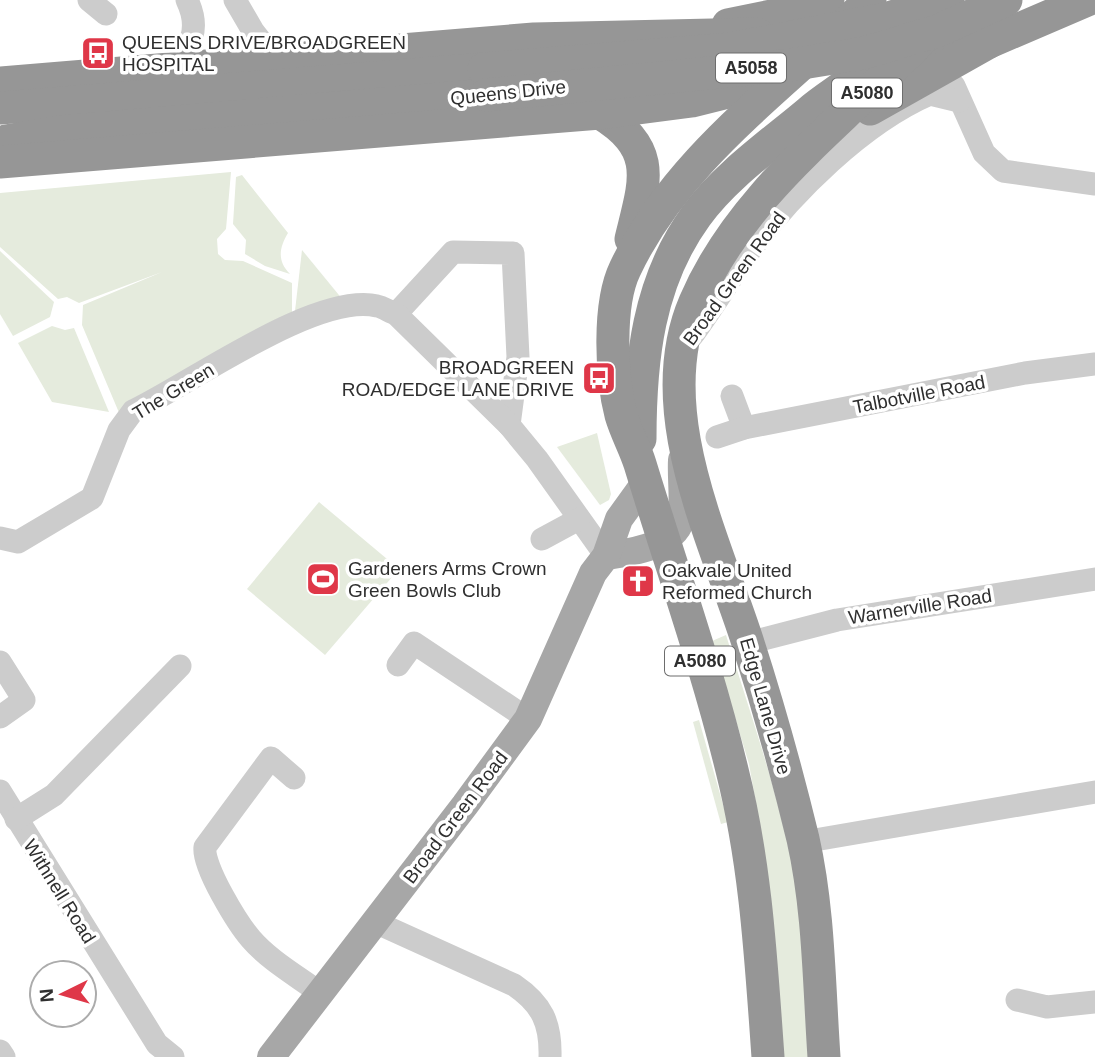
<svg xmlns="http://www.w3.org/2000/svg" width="1095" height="1057" font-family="Arial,sans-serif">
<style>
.green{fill:#e5ebdd}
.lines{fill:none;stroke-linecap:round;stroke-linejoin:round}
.minor{stroke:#ccc;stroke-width:23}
.major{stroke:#a7a7a7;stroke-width:28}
.highway{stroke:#969696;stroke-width:33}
.highway-bridge{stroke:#969696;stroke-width:33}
.labels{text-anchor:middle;stroke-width:7;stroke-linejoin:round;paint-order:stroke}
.shield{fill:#fff;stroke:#6d6d6d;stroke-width:2}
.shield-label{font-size:18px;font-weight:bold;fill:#2f2f2f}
.poi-label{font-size:19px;fill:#2f2f2f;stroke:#fff;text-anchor:start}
.street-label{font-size:19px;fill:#2f2f2f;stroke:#fff}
</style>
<rect width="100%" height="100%" fill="#fff"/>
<!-- green -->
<g class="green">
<polygon points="231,172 226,229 217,239 218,254 225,260 243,261 292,283 292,314 120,415 82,325 83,305 162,272 79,303 67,297 58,299 0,247 0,193"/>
<path d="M242,175L288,233C279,248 277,261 290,274L265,266L245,254L246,240L233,224L236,177Z"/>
<polygon points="302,250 343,300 295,311"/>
<polygon points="0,251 54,302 50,317 13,336 0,314"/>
<polygon points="52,326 65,330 74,328 109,412 52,402 18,343"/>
<polygon points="597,433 611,494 609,500 600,505 557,447"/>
<polygon points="319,502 399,569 325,655 247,589"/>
<path d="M726,635C754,725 786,815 800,908C808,956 807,1008 810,1057H778L763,843L749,764L712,641Z"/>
<polygon points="699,720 728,822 721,824 693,722"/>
</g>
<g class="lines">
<!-- minor -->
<g class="minor">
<polyline points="89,0 106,14"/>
<polyline points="235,0 253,31 275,59"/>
<path d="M170,69C191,48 201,29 187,0"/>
<polyline points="954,86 984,153 1003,171 1095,184"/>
<polyline points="396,314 453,252 513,253 518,357 509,425"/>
<path d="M692,336C712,309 730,279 749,252C792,193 863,123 930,94L959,101"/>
<polyline points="732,396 744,428"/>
<polyline points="717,437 744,428 1025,373 1095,364"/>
<path d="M0,538L18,542L92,498L119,430L133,411C190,384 316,292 377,306C383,307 390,312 396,314L509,425L537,459L606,556"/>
<polyline points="542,539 579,519"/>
<polyline points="748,643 837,620 1095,579"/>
<polyline points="0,662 24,700 0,717"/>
<polyline points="398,665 414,643 528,719"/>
<path d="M294,778L271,758L205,847C202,866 238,924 251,939C269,960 297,976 320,993"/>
<polyline points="0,791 157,1044 173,1057"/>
<polyline points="16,819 54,795 180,666"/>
<polyline points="803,842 1095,792"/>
<path d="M375,922L514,985C542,1004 551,1023 550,1057"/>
<polyline points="1017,1000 1047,1007 1095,1002"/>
<polyline points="0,1051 4,1057"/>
</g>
<!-- major -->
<g class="major">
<path d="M606,556C630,552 678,547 682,514C684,497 681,478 682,460"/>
<polyline points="271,1057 465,805 528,719 593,573 606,556 619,519 645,483"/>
</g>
<!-- highway -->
<g class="highway">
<polyline points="728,25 810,8 828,0"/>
<polyline points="902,57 989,42"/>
<polyline points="0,83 534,39 757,34"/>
<polyline points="0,108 484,69"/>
<polyline points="870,109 989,42 1087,0"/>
<path d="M600,113C659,149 645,181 631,239"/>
<polyline points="6,141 60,132 486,95"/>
<polyline points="0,162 600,113 692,101 780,79"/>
<path d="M640,439C640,360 648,282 696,216C725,176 771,144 809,112C826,97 847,86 864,70"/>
<path d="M768,1057C761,960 756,865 732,770C707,667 671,566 640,464C635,448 626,432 621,415C611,377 608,304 625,269C678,156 785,86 870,0"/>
<path d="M824,1057C819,985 819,910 803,839C787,773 768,705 747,640C713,535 649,409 695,302C744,187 854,115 935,25"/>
</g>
<!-- highway-bridge -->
<g class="highway-bridge">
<polyline points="484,69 730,49 885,19 948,0"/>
<polyline points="486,95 790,65 864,53 937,31 1006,0"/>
</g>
</g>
<!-- icons -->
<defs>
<g id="bus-square" transform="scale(1.75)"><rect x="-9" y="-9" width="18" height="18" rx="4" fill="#df3748" stroke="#fff"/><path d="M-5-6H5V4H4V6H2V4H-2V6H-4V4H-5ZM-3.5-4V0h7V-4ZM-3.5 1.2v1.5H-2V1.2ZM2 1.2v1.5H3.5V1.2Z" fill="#fff"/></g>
<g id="stadium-square" transform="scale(1.75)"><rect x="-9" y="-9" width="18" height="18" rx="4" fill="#df3748" stroke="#fff"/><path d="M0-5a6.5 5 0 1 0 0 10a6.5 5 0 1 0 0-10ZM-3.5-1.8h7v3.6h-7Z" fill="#fff"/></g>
<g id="church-square" transform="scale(1.75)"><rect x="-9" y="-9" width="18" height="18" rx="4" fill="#df3748" stroke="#fff"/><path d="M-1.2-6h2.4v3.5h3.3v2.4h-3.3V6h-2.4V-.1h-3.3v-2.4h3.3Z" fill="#fff"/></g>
</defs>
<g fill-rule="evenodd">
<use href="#bus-square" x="98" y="53"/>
<use href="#bus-square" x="599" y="378"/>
<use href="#stadium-square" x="323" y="579"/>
<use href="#church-square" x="638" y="581"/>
</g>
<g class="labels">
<!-- shield labels -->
<g class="shield">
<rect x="716" y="53.5" width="70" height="29" rx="5"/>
<rect x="832" y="78.5" width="70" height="29" rx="5"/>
<rect x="665" y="646.5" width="70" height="29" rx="5"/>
</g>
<g class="shield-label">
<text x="751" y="74">A5058</text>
<text x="867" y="99">A5080</text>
<text x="700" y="667">A5080</text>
</g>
<!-- poi labels -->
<g class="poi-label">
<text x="122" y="49">QUEENS DRIVE/BROADGREEN<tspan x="122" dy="22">HOSPITAL</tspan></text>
<text x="574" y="374" text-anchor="end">BROADGREEN<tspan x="574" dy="22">ROAD/EDGE LANE DRIVE</tspan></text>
<text x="348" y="575">Gardeners Arms Crown<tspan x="348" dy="22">Green Bowls Club</tspan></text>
<text x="662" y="577">Oakvale United<tspan x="662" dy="22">Reformed Church</tspan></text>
</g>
<!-- street labels -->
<g class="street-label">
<text transform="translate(508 92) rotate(-6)" y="7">Queens Drive</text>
<text transform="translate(734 278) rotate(-54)" y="7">Broad Green Road</text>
<text transform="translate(173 391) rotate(-31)" y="7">The Green</text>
<text transform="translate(919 394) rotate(-11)" y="7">Talbotville Road</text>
<text transform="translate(920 606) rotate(-9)" y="7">Warnerville Road</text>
<text transform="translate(766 706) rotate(74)" y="7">Edge Lane Drive</text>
<text transform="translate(455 817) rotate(-53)" y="7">Broad Green Road</text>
<text transform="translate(60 891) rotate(58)" y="7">Withnell Road</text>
</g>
</g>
<!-- north arrow -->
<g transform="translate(63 994) rotate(265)"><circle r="33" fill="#ffffff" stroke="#acacac" stroke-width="2"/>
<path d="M0-5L12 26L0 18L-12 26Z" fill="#df3748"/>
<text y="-10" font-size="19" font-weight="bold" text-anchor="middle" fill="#2f2f2f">N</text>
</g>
</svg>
